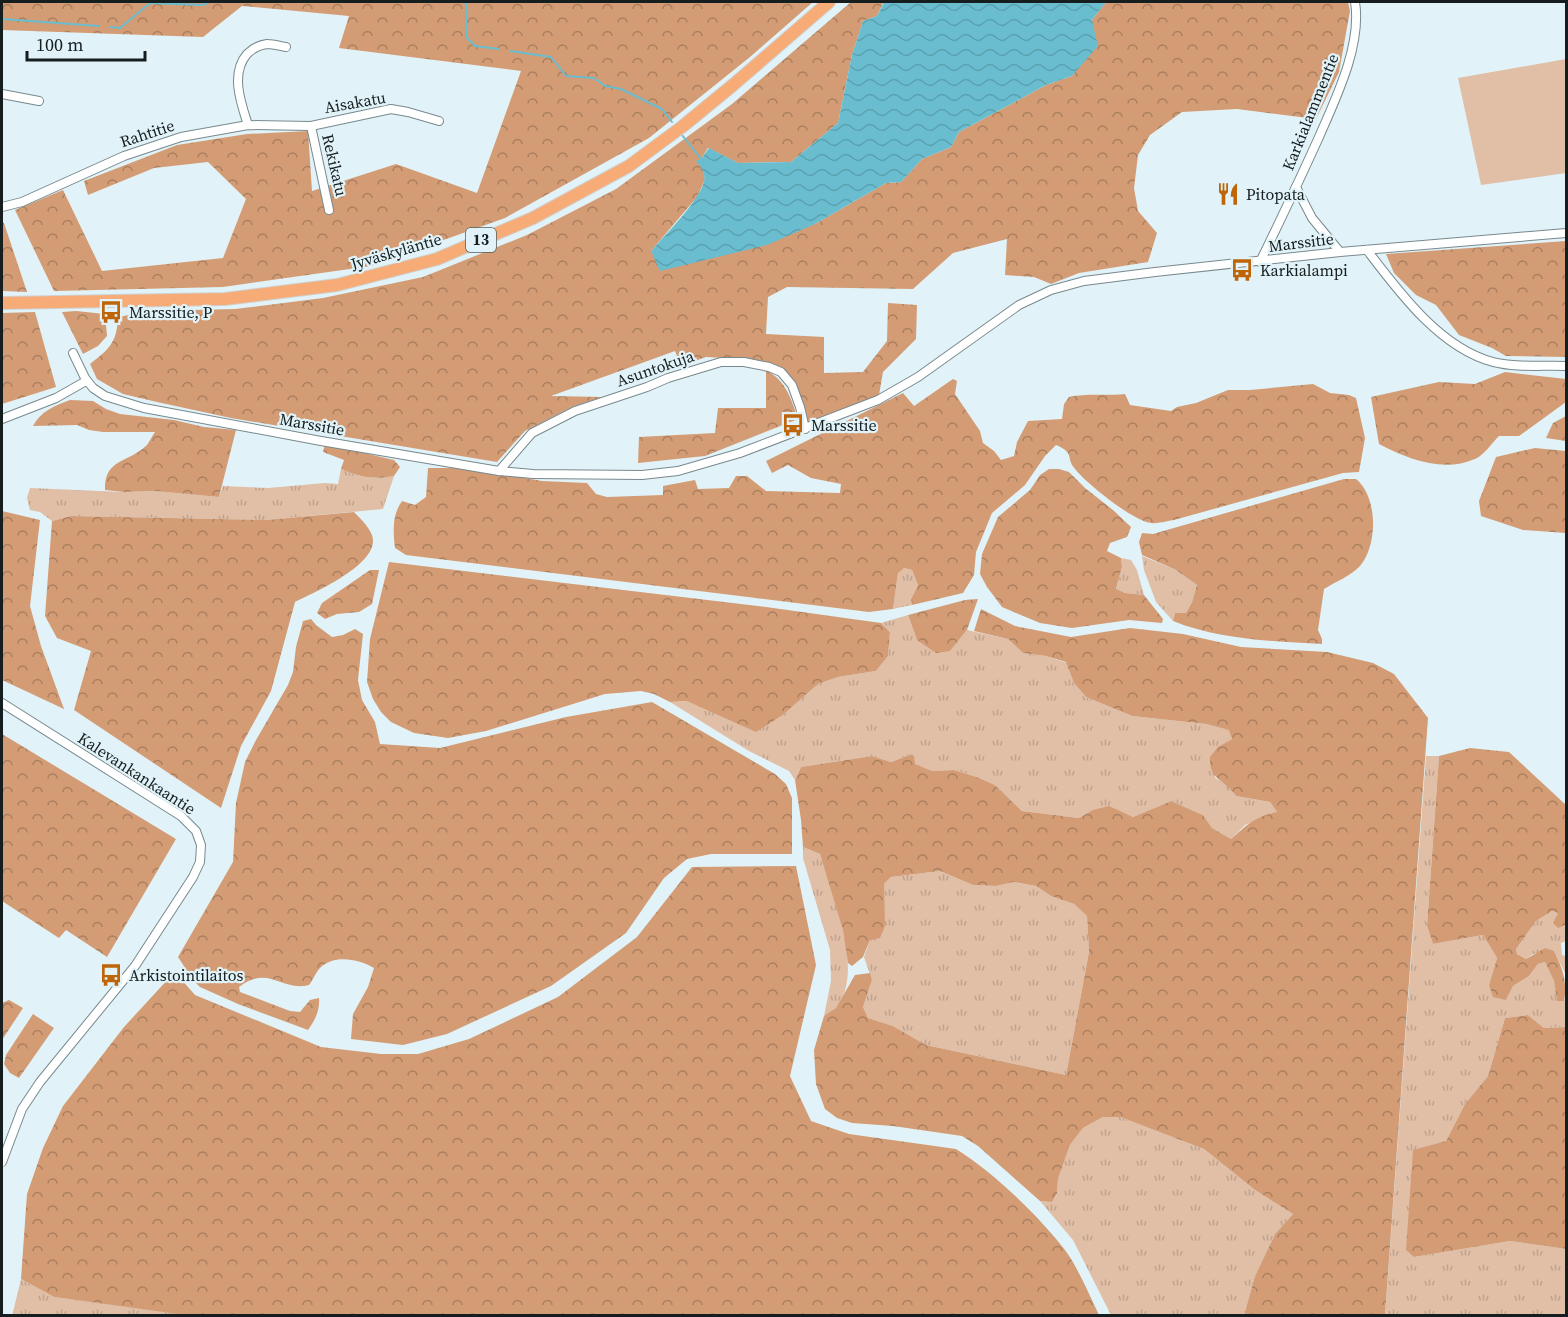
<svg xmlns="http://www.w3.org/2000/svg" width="1568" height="1317" font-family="'Source Serif 4',serif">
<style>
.grass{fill:url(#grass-tufts)}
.forest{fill:url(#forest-crowns)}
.pitch{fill:#e1bea6}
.water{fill:url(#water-waves)}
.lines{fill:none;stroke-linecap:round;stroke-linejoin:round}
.stream{stroke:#6abdcf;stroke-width:2}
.minor-casing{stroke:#78898d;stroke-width:10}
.highway-casing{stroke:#d0d2d2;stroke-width:14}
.minor{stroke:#fff;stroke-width:8}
.highway{stroke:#f7ac77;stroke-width:12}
.labels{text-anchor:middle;stroke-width:4.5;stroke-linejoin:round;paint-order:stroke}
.shield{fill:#e1f3f8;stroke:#535d5f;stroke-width:1.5}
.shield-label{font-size:15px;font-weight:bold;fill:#161d1e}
.street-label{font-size:16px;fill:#161d1e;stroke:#e1f3f8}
.poi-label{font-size:16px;fill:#161d1e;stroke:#e1f3f8;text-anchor:start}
</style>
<defs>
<pattern id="grass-tufts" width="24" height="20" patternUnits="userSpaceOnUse" patternTransform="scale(1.5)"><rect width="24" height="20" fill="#e1bea6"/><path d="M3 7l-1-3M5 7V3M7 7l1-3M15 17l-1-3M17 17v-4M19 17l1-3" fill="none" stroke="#c0a38e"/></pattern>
<pattern id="forest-crowns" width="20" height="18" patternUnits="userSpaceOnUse" patternTransform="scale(1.5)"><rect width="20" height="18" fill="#d39c75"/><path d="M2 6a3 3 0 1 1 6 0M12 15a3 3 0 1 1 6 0" fill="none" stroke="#aa7f5f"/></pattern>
<pattern id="water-waves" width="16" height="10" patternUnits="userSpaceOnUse" patternTransform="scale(1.5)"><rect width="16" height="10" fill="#6abdcf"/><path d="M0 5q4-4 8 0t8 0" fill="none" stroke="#5ba2b1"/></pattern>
</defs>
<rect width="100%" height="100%" fill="#e1f3f8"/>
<!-- grass -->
<g class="grass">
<path d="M341,469C359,477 375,480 394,476L383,509L266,520L71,516L52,521L40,512L30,510L27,498L30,488L124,492L155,491L219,497L223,486L268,488L325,483L338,484Z"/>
<polygon points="1142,556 1176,570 1197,585 1192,602 1186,613 1175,613 1173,621 1156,602 1144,570"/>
<polygon points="1121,558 1131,560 1137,570 1144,595 1125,593 1116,590 1122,567"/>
<polygon points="904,568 912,570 918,585 911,599 912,605 893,609 898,572"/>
<path d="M908,615L917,640L950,651L967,630L1008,639L1023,653L1046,656L1067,663L1074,683L1086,697L1132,716L1206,724L1230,730L1232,739L1219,747L1215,778L1229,785L1236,796L1270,802L1277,812L1245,825L1231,839L1212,828L1203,815L1171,801L1133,817C1109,807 1103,804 1079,818L1022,811L995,785L977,777L954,770L932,771L914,764V756L912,754L891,762L872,756L801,767L795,780L789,771L749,751L670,702L687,701L711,710L784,714L818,684L838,677L876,671L888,656L890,632L881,623Z"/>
<polygon points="1426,756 1439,756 1427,926 1433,944 1483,935 1497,958 1489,985 1506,1000 1513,986 1529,976 1538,964 1545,962 1554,981 1557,1000 1564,1001 1566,997 1566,1027 1544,1028 1528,1015 1505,1018 1488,1076 1465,1104 1446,1141 1414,1257 1510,1241 1566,1249 1566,1315 1385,1316"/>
<path d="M803,847L820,854C832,893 866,973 836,1008C833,1011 828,1014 824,1016L831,981L830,950L803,858Z"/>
<polygon points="940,871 973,885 996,886 1012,882 1036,886 1051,896 1074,904 1087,916 1089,952 1066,1075 926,1045 893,1026 868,1018 863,1007 872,980 864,957 884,900 884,884 891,877"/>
<polygon points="1552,911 1558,913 1556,918 1564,927 1566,925 1566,941 1561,943 1562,955 1566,956 1566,975 1554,951 1533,954 1526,959 1517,954 1516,949 1536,921"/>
<polygon points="1103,1117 1120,1117 1204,1149 1255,1190 1293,1214 1275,1234 1255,1276 1244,1315 1111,1315 1073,1240 1040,1201 1052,1202 1057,1195 1058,1179 1070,1145 1083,1128"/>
<polygon points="21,1279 54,1297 193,1315 12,1316"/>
</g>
<!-- forest -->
<g class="forest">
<polygon points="2,2 813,2 750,57 649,138 505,218 371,266 223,287 54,291 15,210 63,190 102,271 223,258 246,199 208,162 154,168 88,195 84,181 177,145 247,134 308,131 312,191 396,164 477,193 521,71 339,48 349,16 242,6 203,37 2,30"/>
<path d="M851,2H886L883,3L877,16L863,21L852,55L838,123L791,162L738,163L708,148L701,159L705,180L697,197L651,251L815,224L886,183L901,182L922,159L951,147L959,132L1046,85L1072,76L1092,20L1106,2H1348L1350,11L1339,72L1316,119L1237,109L1182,112L1150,135L1138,155L1134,188L1138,211L1157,233L1148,262L1079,273L1051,284L1034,277L1005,275L1007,239L953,253L913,289L787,287L768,297L766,334L824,337V373L863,372L887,341L888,303L917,305L916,339L883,372L879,395L808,422L794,380L780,367L742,359L706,357L681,366L675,351L551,396L602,397L572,407L525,431L497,462L231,418L157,402L123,394L97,379L90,364C109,349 117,343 118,317L150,311L235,309L323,298L423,277L527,235L616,189L732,104Z"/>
<polygon points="2,222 4,223 27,292 2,291"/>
<polygon points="1566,241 1566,357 1506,356 1492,348 1459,335 1436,305 1416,295 1394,273 1386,254"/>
<polygon points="76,311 105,314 107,336 98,346 83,354 62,312"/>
<polygon points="35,312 56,387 2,404 2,313"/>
<path d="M766,370C786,381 791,398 798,419L705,456L638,463L639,437L715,433L718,408H766Z"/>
<path d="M1505,372L1566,379V402L1519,436H1499C1492,443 1484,455 1475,459C1443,473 1408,459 1379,444L1371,397L1439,382L1475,384Z"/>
<path d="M953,379L957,381L955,394L980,431L983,443L994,451L1001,460L1014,456L1017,442L1028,421L1062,419L1064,404L1069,397C1087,393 1105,396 1125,394L1130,405L1171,411L1177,407L1196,403L1228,390H1250L1313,384L1330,393L1349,395L1356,398L1365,438L1359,472L1343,473L1174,520C1167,521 1157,524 1151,523C1133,521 1086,483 1075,469C1065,457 1076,454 1056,445L1045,456L1025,485L992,513L976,552L974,575L963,593L912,605L911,599L918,585L912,570L904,568L898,573L893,609L869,612L406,555L395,548C393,531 392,515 402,501L415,505L426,497L428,468H469L542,481L587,483L596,494L607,497L663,495V486L695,480L698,489L729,488L736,476H747L766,491L840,493L841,484L811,478L788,465L772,473L766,461L903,393L914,406Z"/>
<path d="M70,400L93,401L106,409L120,414L174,420L204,427L236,430L219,497L155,491L124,492L105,490C104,458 129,463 147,445C150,441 152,436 155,432H103L89,430L77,425L33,426C41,411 54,406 70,400Z"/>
<polygon points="1566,416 1566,441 1546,438 1553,423"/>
<path d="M325,444L394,460L400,467L394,476C375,480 359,477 341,469L344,460L323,452Z"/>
<polygon points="1535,448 1566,451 1566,533 1523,530 1481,516 1479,501 1496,457"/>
<polygon points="1049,469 1059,469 1069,472 1085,488 1113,510 1131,527 1127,537 1110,543 1107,551 1121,558 1122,567 1116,589 1125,593 1144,595 1163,619 1162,623 1129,620 1072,628 1040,623 1002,607 987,587 980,574 982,554 998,517 1030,490 1040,475"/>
<path d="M1344,479H1356C1378,497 1378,545 1360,566C1351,576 1335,582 1324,589L1318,630L1322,639V644C1272,641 1220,640 1173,621L1175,613H1186L1192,602L1197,585L1176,570L1142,555L1139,542L1142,533L1153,534Z"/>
<polygon points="2,511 40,520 30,606 41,646 64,709 2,680"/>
<path d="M354,512C361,519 368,526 372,535C382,563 315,592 295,602L271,691L241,746L221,808L74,710L91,651L57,638L45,616L52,521L71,516L266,520Z"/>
<polygon points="389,562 766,607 881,623 890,632 888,656 876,671 838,677 818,684 784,714 756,732 687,701 670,702 654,694 641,691 605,694 486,731 448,738 414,733 391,722 381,712 373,699 367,682 370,639"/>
<polygon points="370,570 379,570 372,604 359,612 337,614 325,619 317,613 322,603"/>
<polygon points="978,599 967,630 950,651 936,653 917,640 908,615 965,600"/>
<path d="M981,609L1015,626L1071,637L1130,628L1183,634L1241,647L1327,652L1373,663L1394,674L1428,718L1385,1315H1244L1255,1276L1275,1234L1293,1214L1255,1190L1204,1149L1120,1117H1103L1083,1128L1070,1145L1058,1179L1057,1194L1052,1202L1040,1201L978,1146L962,1136L893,1126L852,1123L837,1118L825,1109L816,1084L814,1050L824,1016L836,1008L855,975L870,973L872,980L863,1007L868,1018L893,1026L926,1045L1066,1075L1089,952L1087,916L1074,904L1051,896L1036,886L1013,882L996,886L973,885L940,871L891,877L884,884L885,926L880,938L870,940L863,957L852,966L848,963L843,930L820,854L803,847L801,820L795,780L801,767L872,756L891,762L912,754L914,756L915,764L932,771L954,770L977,777L995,785L1022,811L1079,818L1093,810L1109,806L1133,817L1171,801L1203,815L1212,828L1231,839C1248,824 1254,817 1277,812L1270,802L1236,796C1224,778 1209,781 1210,757L1218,747L1232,739L1229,730L1206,724L1132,716L1086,697L1074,683L1066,662L1046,656L1023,653L1008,639L974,631Z"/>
<path d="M311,619L316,625L332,637L343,635L355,629L363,634L358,680L362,700L375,722L380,744L440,748L566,717L652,702L775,774L786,784L792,798V854H711L687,859L664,878L626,933L551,986L447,1034L403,1045L351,1039L353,1014L368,987L374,968C359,959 334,954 320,968C316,972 313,980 309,985C281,992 269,964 239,987L240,992L290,1011L300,1012L310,1000L319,998C320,1011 315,1020 308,1030L238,1004L200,987L193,980L178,957L233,862L236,803L245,762L256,740L288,685L293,672L296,647L303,621Z"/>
<polygon points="2,734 176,839 107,957 66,930 59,938 2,901"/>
<path d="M1470,748L1509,752L1566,805V925L1558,928L1553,923L1558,913L1552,911L1536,921L1516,949L1517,954L1526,959L1545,948L1554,951C1562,967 1568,982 1564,1001H1557L1554,981L1545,962L1538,964L1529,976L1513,986L1506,1000L1493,997L1489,985L1497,958L1483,935L1433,944L1427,926L1439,756Z"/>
<path d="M796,866L816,965L790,1076L811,1121L849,1134L956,1149C992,1171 1039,1216 1065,1250C1077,1266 1090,1296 1099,1315L193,1316L54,1297L21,1279L27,1194L43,1148L63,1106L124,1027L170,977L180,978L195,995L321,1047L381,1054H418L469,1039L558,997L637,937L692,867Z"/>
<polygon points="9,1000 23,1008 2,1040 2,1003"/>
<polygon points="33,1014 54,1028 19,1078 10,1073 4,1064 6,1055"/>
<polygon points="1528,1015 1544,1028 1566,1027 1566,1249 1510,1241 1414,1257 1406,1250 1413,1150 1446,1141 1465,1104 1488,1076 1505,1018"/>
</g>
<!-- pitch -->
<polygon class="pitch" points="1566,59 1566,173 1481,185 1458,78"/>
<!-- water -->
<path class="water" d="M884,2H1106L1092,20L1098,46L1072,76L1046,85L959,132L951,147L922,159L901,182L886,183L815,224L767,245L660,271L651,251C666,234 698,202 704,182C706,175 701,166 696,161L701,159L709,148L738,163L791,162L838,123L852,55L863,21L877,16Z"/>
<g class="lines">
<!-- stream -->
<g class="stream">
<polyline points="463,2 466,4 466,37 475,46 499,49"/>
<polyline points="2,19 99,26"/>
<polyline points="110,27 120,28 150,3 203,5 209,2"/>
<polyline points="510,51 551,57 566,76 594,78 605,86 621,89 662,109 672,122"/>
<polyline points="682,135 701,159"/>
</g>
<!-- minor casing -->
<g class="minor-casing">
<g id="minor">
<polyline points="2,94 39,101"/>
<path d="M248,125C241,103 230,74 247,54C253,48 259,45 267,44C273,44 280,46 286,47"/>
<polyline points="311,126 329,210"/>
<polyline points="1296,187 1312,218 1340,252"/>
<polyline points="2,207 22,202 124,156 181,137 248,125 311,126 391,109 408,112 439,121"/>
<path d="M1367,250C1399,292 1440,348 1493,362C1516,368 1543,365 1566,366"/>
<path d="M1260,262C1280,221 1300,179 1319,137C1336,98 1362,45 1355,2"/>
<polyline points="73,353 85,378 93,388 105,396 144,408 321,441 499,471 533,474 642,475 678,471 740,453 878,400 918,377 1019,305 1051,290 1084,281 1155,272 1340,252 1566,233"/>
<polyline points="2,419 56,398 86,381"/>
<polyline points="499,471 532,433 575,411 647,387 668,378 721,362 744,362 769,367 781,372 792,385 800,407 805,429"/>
<polyline points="2,703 181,816 196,831 201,845 200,862 193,877 135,966 40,1082 22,1109 2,1162"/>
</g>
</g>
<!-- highway casing -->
<g class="highway-casing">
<polyline id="highway" points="2,303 225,299 337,285 437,259 533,218 629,166 683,126 733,85 829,2"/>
</g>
<!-- minor -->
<use href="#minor" class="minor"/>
<!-- highway -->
<use href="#highway" class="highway"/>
</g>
<!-- icons -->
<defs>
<g id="restaurant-bare" transform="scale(1.8)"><path d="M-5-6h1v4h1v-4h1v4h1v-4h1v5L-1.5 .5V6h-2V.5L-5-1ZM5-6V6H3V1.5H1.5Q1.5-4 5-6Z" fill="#be6409" stroke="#e1f3f8" stroke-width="2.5" paint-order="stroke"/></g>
<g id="bus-bare" transform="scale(1.8)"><path d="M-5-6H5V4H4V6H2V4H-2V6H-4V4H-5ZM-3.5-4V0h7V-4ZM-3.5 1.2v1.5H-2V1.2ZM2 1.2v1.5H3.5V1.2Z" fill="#be6409" stroke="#e1f3f8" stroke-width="2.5" paint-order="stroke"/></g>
</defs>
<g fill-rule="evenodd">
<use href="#restaurant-bare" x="1228" y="194"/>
<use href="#bus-bare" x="1242" y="270"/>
<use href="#bus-bare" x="111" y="312"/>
<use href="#bus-bare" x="793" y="425"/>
<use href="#bus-bare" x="111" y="975"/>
</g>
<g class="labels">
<!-- shield labels -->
<rect class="shield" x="466" y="228" width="30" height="24" rx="4.5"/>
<g class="shield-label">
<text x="481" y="245">13</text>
</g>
<!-- street labels -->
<g class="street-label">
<text transform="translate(355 102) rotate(-10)" y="6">Aisakatu</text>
<text transform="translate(1310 112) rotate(-68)" y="6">Karkialammentie</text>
<text transform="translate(147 133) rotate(-18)" y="6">Rahtitie</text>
<text transform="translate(335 165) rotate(77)" y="6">Rekikatu</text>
<text transform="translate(1301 242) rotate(-7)" y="6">Marssitie</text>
<text transform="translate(396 251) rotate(-16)" y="6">Jyväskyläntie</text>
<text transform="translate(655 368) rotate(-19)" y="6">Asuntokuja</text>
<text transform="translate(312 424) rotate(10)" y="6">Marssitie</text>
<text transform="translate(137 773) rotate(33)" y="6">Kalevankankaantie</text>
</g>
<!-- poi labels -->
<g class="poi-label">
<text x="1246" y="200">Pitopata</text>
<text x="1260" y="276">Karkialampi</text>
<text x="129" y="318">Marssitie, P</text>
<text x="811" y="431">Marssitie</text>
<text x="129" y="981">Arkistointilaitos</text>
</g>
</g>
<!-- border -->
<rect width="1568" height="1317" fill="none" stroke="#161d1e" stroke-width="6"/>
<!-- scale -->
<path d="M27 51v9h118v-9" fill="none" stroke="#161d1e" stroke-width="3"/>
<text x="36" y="51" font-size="18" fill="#161d1e" stroke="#e1f3f8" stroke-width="4.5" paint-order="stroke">100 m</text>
</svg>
